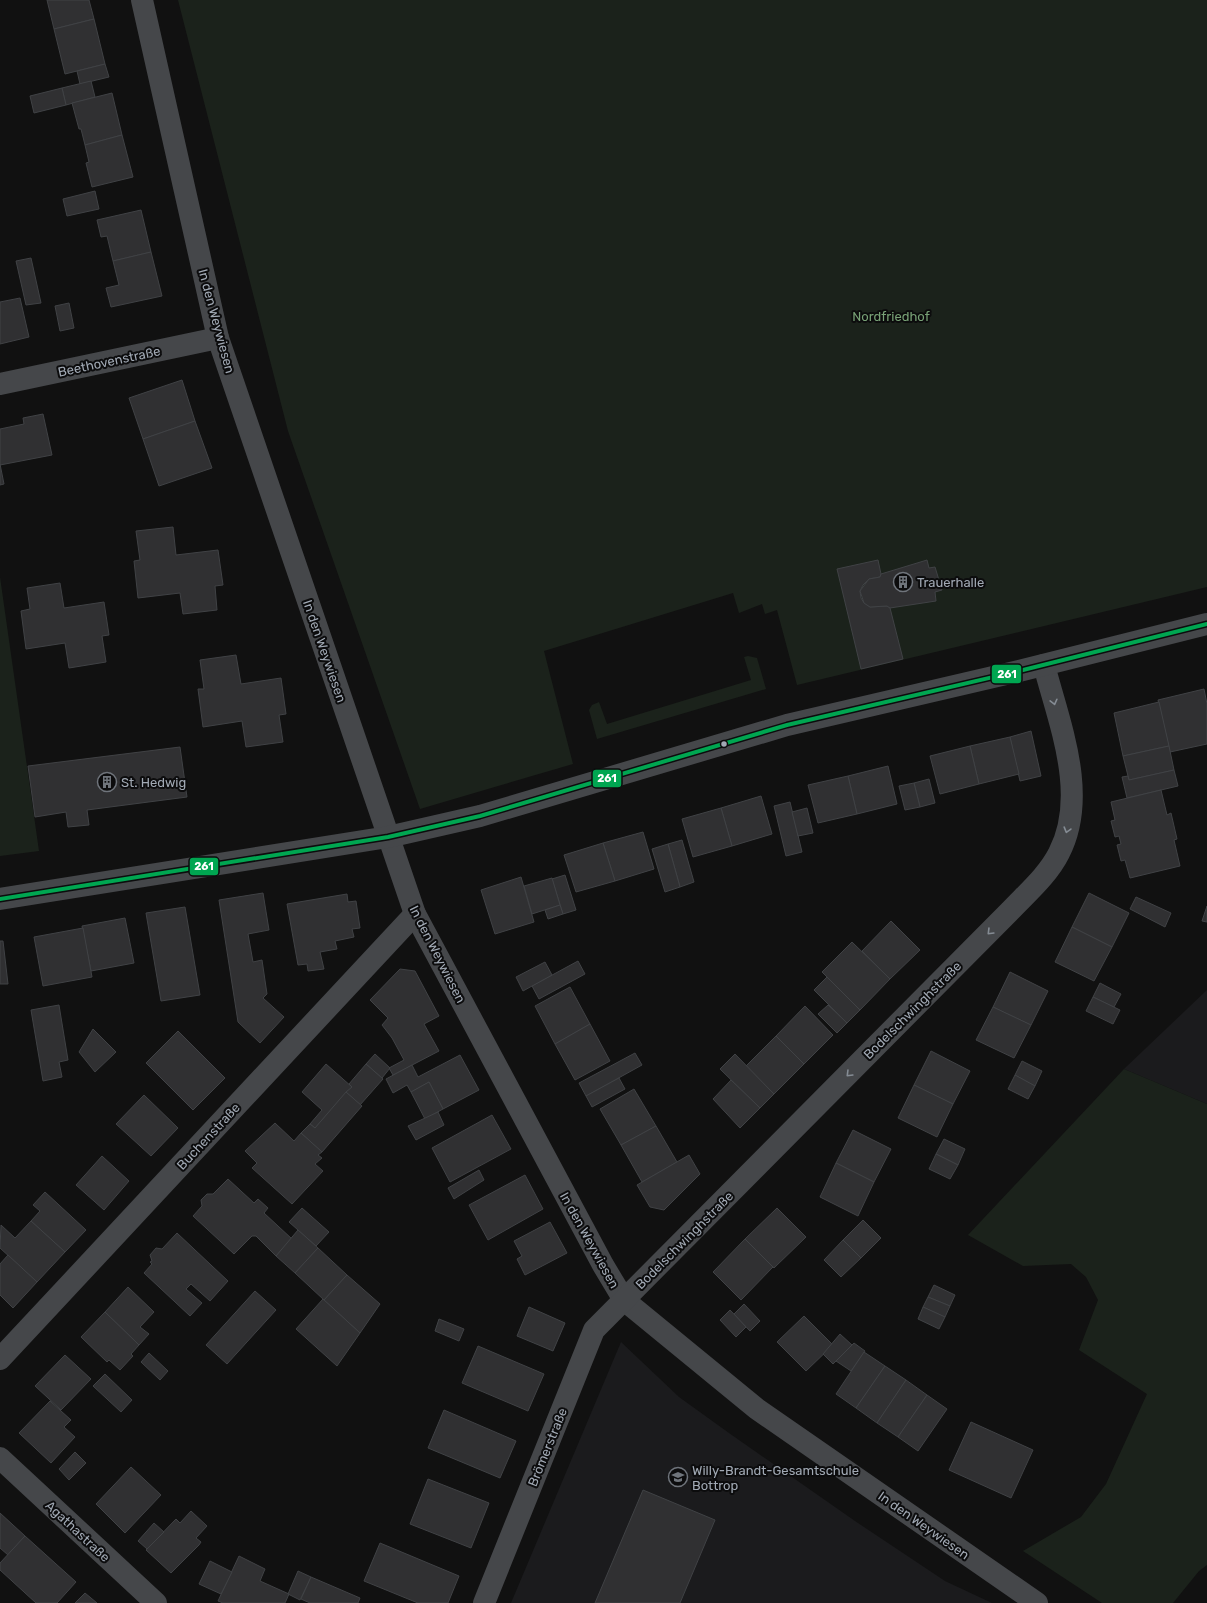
<svg xmlns="http://www.w3.org/2000/svg" width="1207" height="1603" font-family="Rubik,sans-serif">
<style>
.built{fill:#1b1b1d}
.green{fill:#1b221b}
.building{fill:#303032;stroke:#404245}
.lines{fill:none;stroke-linecap:round;stroke-linejoin:round}
.minor{stroke:#45474a;stroke-width:22}
.tertiary{stroke:#45474a;stroke-width:22}
.bus-1-casing{stroke:#0c0c0d;stroke-width:7}
.bus-1{stroke:#00a651;stroke-width:4}
.oneway{stroke:#858c94}
.bus-dot{fill:#a1a9b4;stroke:#0c0c0d;stroke-width:1.5}
.labels{text-anchor:middle;stroke-width:4;stroke-linejoin:round;paint-order:stroke}
.park-label{font-size:13px;fill:#78a176;stroke:#0c0c0d}
.street-label{font-size:13px;fill:#a1a9b4;stroke:#0c0c0d}
.poi-label{font-size:13px;fill:#a1a9b4;stroke:#0c0c0d;text-anchor:start}
.line-badge{stroke:#0c0c0d;stroke-width:1.5}
.badge-label{font-size:11px;text-anchor:middle;font-weight:bold;fill:#fff}
</style>
<rect width="100%" height="100%" fill="#111"/>
<!-- built -->
<g class="built">
<polygon points="1207,990 1207,1104 1124,1069"/>
<polygon points="621,1342 679,1397 729,1433 855,1521 945,1581 992,1603 511,1603"/>
</g>
<!-- green -->
<g class="green">
<polygon points="178,0 1207,0 1207,587 797,685 777,610 765,614 762,604 739,613 733,593 544,651 573,764 420,809 288,431"/>
<polygon points="0,577 39,851 0,856"/>
<polygon points="748,656 757,658 766,689 597,739 589,710 592,705 599,702 607,724 751,680 744,657"/>
<polygon points="1124,1069 1207,1104 1207,1565 1199,1571 1173,1603 1102,1603 1023,1551 1081,1517 1106,1484 1147,1394 1079,1350 1098,1300 1086,1277 1071,1264 1023,1266 968,1235"/>
</g>
<!-- building -->
<g class="building">
<polygon points="47,0 89,0 94,19 54,29"/>
<polygon points="94,19 105,64 65,74 54,29"/>
<polygon points="105,64 109,77 80,84 77,71"/>
<polygon points="91,81 95,97 66,105 62,88"/>
<polygon points="62,88 66,105 34,113 30,96"/>
<polygon points="112,93 122,135 85,145 81,129 79,129 72,103"/>
<polygon points="122,135 133,177 92,187 86,163 89,162 85,145"/>
<polygon points="95,191 99,209 67,216 63,199"/>
<polygon points="141,210 151,252 113,261 107,236 101,237 97,220"/>
<polygon points="151,252 162,296 111,307 106,288 119,285 113,261"/>
<polygon points="31,258 41,303 26,305 16,261"/>
<polygon points="20,298 29,337 0,344 0,302"/>
<polygon points="69,303 74,328 60,331 55,306"/>
<polygon points="182,380 195,421 143,439 129,398"/>
<polygon points="43,414 52,455 0,465 0,429 24,424 23,418"/>
<polygon points="195,421 212,468 159,486 143,439"/>
<polygon points="0,464 4,484 0,485"/>
<polygon points="173,527 176,555 218,550 223,585 215,586 217,610 183,614 180,593 138,598 134,561 140,560 136,531"/>
<polygon points="878,560 881,574 880,577 869,579 863,585 860,591 861,598 864,603 870,607 887,606 890,608 903,659 861,669 837,569"/>
<polygon points="927,560 929,568 935,567 942,590 935,592 936,601 890,608 887,606 870,607 864,603 860,591 869,579 880,577 881,574"/>
<polygon points="60,583 64,608 104,602 109,635 102,636 106,662 69,668 65,643 26,649 21,611 30,609 27,588"/>
<polygon points="236,655 241,684 281,678 286,714 279,715 283,742 246,747 242,721 203,727 198,689 204,689 200,660"/>
<polygon points="1204,689 1207,704 1207,744 1170,752 1158,700"/>
<polygon points="1159,702 1169,746 1123,756 1114,713"/>
<polygon points="1031,731 1041,776 1020,781 1010,737"/>
<polygon points="1010,737 1019,774 979,784 970,746"/>
<polygon points="970,746 979,784 940,794 930,756"/>
<polygon points="1169,746 1174,770 1129,780 1123,756"/>
<polygon points="180,747 187,797 87,810 89,825 68,827 66,812 35,817 28,766"/>
<polygon points="888,766 897,804 857,814 848,776"/>
<polygon points="1174,770 1178,786 1127,798 1122,777 1128,776 1129,780"/>
<polygon points="848,776 857,814 818,823 808,785"/>
<polygon points="929,779 935,803 920,807 914,783"/>
<polygon points="914,783 920,807 905,810 899,786"/>
<polygon points="1161,790 1167,815 1171,813 1177,839 1174,840 1180,866 1130,878 1125,860 1121,861 1117,845 1121,844 1119,836 1115,837 1111,821 1115,820 1111,802"/>
<polygon points="761,796 772,834 732,846 721,808"/>
<polygon points="790,802 802,852 786,856 774,806"/>
<polygon points="721,808 732,846 693,857 682,819"/>
<polygon points="807,808 813,833 798,836 792,812"/>
<polygon points="643,832 654,869 615,881 603,843"/>
<polygon points="682,840 694,882 680,887 668,844"/>
<polygon points="603,843 615,881 576,892 564,855"/>
<polygon points="668,844 680,887 665,892 652,849"/>
<polygon points="565,875 576,910 563,914 552,879"/>
<polygon points="521,877 534,922 495,934 481,890"/>
<polygon points="552,878 560,905 532,914 524,886"/>
<polygon points="263,893 269,930 248,934 253,962 262,960 267,994 263,998 284,1017 260,1043 238,1022 219,900"/>
<polygon points="1089,893 1129,913 1112,947 1072,927"/>
<polygon points="347,894 348,902 356,901 360,928 352,929 354,937 335,941 337,949 320,952 324,969 308,971 307,964 298,965 287,904"/>
<polygon points="1136,897 1171,913 1165,927 1130,909"/>
<polygon points="560,905 563,914 548,919 545,910"/>
<polygon points="1207,906 1207,922 1202,921"/>
<polygon points="185,907 200,995 161,1001 146,913"/>
<polygon points="125,918 134,963 91,971 82,926"/>
<polygon points="891,921 920,950 890,979 862,951"/>
<polygon points="1072,927 1112,947 1094,981 1055,962"/>
<polygon points="83,928 92,977 43,986 34,937"/>
<polygon points="0,941 3,941 8,984 0,984"/>
<polygon points="852,942 890,979 860,1010 822,972"/>
<polygon points="578,961 585,974 539,999 532,986"/>
<polygon points="545,962 552,975 523,991 516,977"/>
<polygon points="400,969 415,971 439,1016 424,1024 439,1051 393,1075 389,1068 404,1060 392,1038 382,1025 388,1018 370,1000"/>
<polygon points="1010,972 1048,991 1031,1025 993,1007"/>
<polygon points="827,977 860,1010 847,1023 814,990"/>
<polygon points="1100,983 1121,994 1114,1007 1093,997"/>
<polygon points="570,987 590,1024 555,1044 535,1006"/>
<polygon points="1093,997 1120,1010 1113,1024 1086,1011"/>
<polygon points="59,1005 68,1060 59,1062 62,1077 43,1081 31,1010"/>
<polygon points="828,1005 847,1023 837,1033 818,1014"/>
<polygon points="805,1006 833,1035 804,1064 776,1036"/>
<polygon points="993,1007 1031,1025 1014,1058 976,1040"/>
<polygon points="590,1024 610,1061 575,1080 555,1044"/>
<polygon points="93,1029 116,1052 95,1072 79,1052"/>
<polygon points="178,1031 225,1078 193,1110 146,1063"/>
<polygon points="776,1036 804,1064 774,1094 746,1066"/>
<polygon points="931,1051 970,1071 953,1104 914,1085"/>
<polygon points="635,1053 642,1065 586,1096 579,1083"/>
<polygon points="375,1054 390,1068 382,1078 366,1064"/>
<polygon points="735,1054 774,1094 760,1108 720,1069"/>
<polygon points="460,1055 479,1090 443,1109 429,1082 411,1092 407,1085 393,1093 386,1079 412,1065 418,1077"/>
<polygon points="1022,1061 1042,1071 1035,1086 1015,1075"/>
<polygon points="326,1064 352,1087 315,1128 310,1124 322,1110 302,1092"/>
<polygon points="366,1064 383,1079 360,1105 346,1092 352,1087 349,1084"/>
<polygon points="1015,1075 1035,1086 1028,1099 1008,1089"/>
<polygon points="619,1078 625,1089 592,1107 586,1096"/>
<polygon points="731,1080 760,1108 740,1128 713,1099"/>
<polygon points="429,1082 443,1109 425,1119 411,1092"/>
<polygon points="914,1085 953,1104 937,1137 898,1118"/>
<polygon points="634,1089 656,1126 621,1145 600,1109"/>
<polygon points="346,1092 362,1106 322,1152 301,1133 310,1124 315,1128"/>
<polygon points="144,1095 178,1128 151,1156 116,1124"/>
<polygon points="438,1112 444,1125 416,1140 408,1126"/>
<polygon points="492,1115 511,1149 450,1182 432,1148"/>
<polygon points="275,1123 294,1141 301,1133 322,1152 318,1155 322,1158 315,1164 323,1171 292,1204 252,1168 257,1163 245,1151"/>
<polygon points="656,1126 677,1162 642,1182 621,1145"/>
<polygon points="853,1130 891,1149 874,1182 836,1163"/>
<polygon points="944,1139 965,1149 958,1165 936,1154"/>
<polygon points="936,1154 958,1165 950,1179 929,1169"/>
<polygon points="689,1155 700,1174 664,1210 650,1207 637,1185"/>
<polygon points="102,1156 129,1181 104,1210 76,1185"/>
<polygon points="836,1163 874,1182 858,1216 820,1197"/>
<polygon points="479,1170 484,1180 454,1199 448,1188"/>
<polygon points="525,1175 543,1209 488,1240 469,1205"/>
<polygon points="228,1179 254,1203 258,1199 268,1208 264,1213 292,1239 276,1256 256,1236 252,1236 234,1254 193,1216 202,1206 201,1200 207,1194 213,1194"/>
<polygon points="45,1192 86,1230 65,1252 31,1221 40,1211 33,1205"/>
<polygon points="302,1208 329,1232 316,1246 289,1222"/>
<polygon points="777,1208 806,1237 774,1268 745,1239"/>
<polygon points="863,1220 881,1238 861,1258 843,1240"/>
<polygon points="31,1221 65,1252 37,1282 0,1248 1,1225 15,1238"/>
<polygon points="550,1222 567,1253 525,1275 517,1259 522,1256 514,1241"/>
<polygon points="298,1230 318,1248 295,1273 276,1256"/>
<polygon points="177,1233 228,1281 210,1301 191,1284 186,1289 202,1303 190,1316 144,1273 152,1264 150,1262 152,1261 150,1255 156,1248 162,1249"/>
<polygon points="745,1239 773,1267 741,1300 713,1272"/>
<polygon points="843,1240 861,1258 841,1277 824,1260"/>
<polygon points="318,1248 347,1275 324,1300 295,1273"/>
<polygon points="8,1255 37,1282 13,1308 0,1295 0,1264"/>
<polygon points="347,1275 380,1304 360,1333 324,1300"/>
<polygon points="934,1285 955,1295 950,1306 928,1297"/>
<polygon points="128,1287 154,1312 140,1327 149,1334 139,1345 105,1312"/>
<polygon points="255,1291 276,1310 227,1364 206,1345"/>
<polygon points="928,1297 950,1306 945,1317 923,1307"/>
<polygon points="323,1299 360,1333 337,1366 296,1329"/>
<polygon points="744,1304 760,1321 750,1331 734,1314"/>
<polygon points="529,1307 565,1323 553,1351 517,1336"/>
<polygon points="923,1307 945,1317 939,1329 918,1319"/>
<polygon points="730,1310 746,1327 736,1337 720,1320"/>
<polygon points="105,1312 139,1345 131,1354 133,1356 120,1370 109,1360 107,1362 81,1337"/>
<polygon points="804,1316 833,1345 806,1371 777,1342"/>
<polygon points="439,1319 464,1329 459,1341 435,1331"/>
<polygon points="840,1334 852,1345 833,1364 823,1354"/>
<polygon points="854,1343 865,1351 851,1371 836,1361"/>
<polygon points="478,1346 544,1374 528,1411 462,1383"/>
<polygon points="864,1352 885,1366 856,1408 836,1394"/>
<polygon points="149,1353 168,1371 160,1380 141,1362"/>
<polygon points="65,1355 91,1379 61,1410 35,1386"/>
<polygon points="885,1366 906,1380 877,1423 856,1408"/>
<polygon points="105,1374 132,1400 121,1412 93,1386"/>
<polygon points="906,1380 927,1395 898,1437 877,1423"/>
<polygon points="927,1395 947,1409 918,1451 898,1437"/>
<polygon points="50,1401 71,1420 64,1427 75,1437 51,1463 19,1433"/>
<polygon points="444,1410 516,1441 500,1478 428,1448"/>
<polygon points="971,1422 1033,1450 1011,1498 949,1470"/>
<polygon points="75,1452 86,1463 69,1480 59,1469"/>
<polygon points="131,1467 161,1495 125,1533 96,1504"/>
<polygon points="428,1479 489,1503 471,1548 410,1524"/>
<polygon points="643,1490 715,1520 680,1603 595,1603"/>
<polygon points="191,1511 207,1526 196,1538 201,1542 199,1545 171,1573 146,1550 176,1519 180,1523"/>
<polygon points="0,1513 25,1536 8,1555 0,1548"/>
<polygon points="154,1523 164,1532 147,1549 138,1541"/>
<polygon points="25,1536 76,1582 57,1603 36,1603 0,1570 0,1563"/>
<polygon points="380,1543 459,1576 448,1603 418,1603 364,1581"/>
<polygon points="239,1556 265,1569 260,1581 289,1594 285,1603 223,1603 218,1601"/>
<polygon points="210,1561 232,1572 221,1594 199,1584"/>
<polygon points="298,1571 311,1577 300,1600 288,1594"/>
<polygon points="311,1577 360,1598 358,1603 310,1603 301,1599"/>
<polygon points="85,1593 97,1603 75,1603"/>
</g>
<g class="lines">
<!-- minor -->
<g class="minor">
<polyline points="142,0 218,338 415,914 603,1265 624,1300 757,1409 1037,1603"/>
<polyline points="0,384 218,338"/>
<polyline points="0,1359 415,914"/>
<polyline points="0,1458 156,1603"/>
<path d="M484,1603L594,1330L1010,911C1027,893 1048,875 1059,853C1089,795 1059,723 1044,665"/>
</g>
<!-- tertiary -->
<polyline class="tertiary" points="0,899 388,837 480,816 787,725 1019,671 1207,624"/>
<!-- bus-1 casing -->
<g class="bus-1-casing">
<polyline id="bus-1" points="0,899 388,837 480,816 787,725 1019,671 1207,624"/>
</g>
<!-- bus-1 -->
<use href="#bus-1" class="bus-1"/>
</g>
<!-- one-way arrows -->
<defs><path id="oneway-chevron" d="M-2-3.5L2.5 0L-2 3.5" fill="none" stroke-width="1.6" stroke-linecap="round" stroke-linejoin="round"/></defs>
<g class="oneway">
<use href="#oneway-chevron" transform="translate(1054 702) rotate(76)"/>
<use href="#oneway-chevron" transform="translate(1067 830) rotate(106)"/>
<use href="#oneway-chevron" transform="translate(990 932) rotate(135)"/>
<use href="#oneway-chevron" transform="translate(849 1074) rotate(135)"/>
</g>
<!-- icons -->
<defs>
<g id="building-ring" transform="scale(1)"><circle r="9.5" fill="#0c0c0d" stroke="#6f747b" stroke-width="1.5"/><path d="M-4-6H4V6H1V3H-1V6H-4ZM-2.5-4.3h1.7v1.8h-1.7ZM.8-4.3h1.7v1.8H.8ZM-2.5-1h1.7V.8h-1.7ZM.8-1h1.7V.8H.8Z" fill="#6f747b"/></g>
<g id="school-ring" transform="scale(1)"><circle r="9.5" fill="#0c0c0d" stroke="#6f747b" stroke-width="1.5"/><path d="M0-5L7-2L0 1L-7-2ZM-4 1L0 2.5L4 1V4Q0 6-4 4Z" fill="#6f747b"/></g>
</defs>
<g fill-rule="evenodd">
<use href="#building-ring" x="903" y="582"/>
<use href="#building-ring" x="107" y="782"/>
<use href="#school-ring" x="678" y="1477"/>
</g>
<!-- markers -->
<circle class="bus-dot" cx="724" cy="744" r="3.5"/>
<g class="labels">
<!-- park labels -->
<g class="park-label">
<text x="891" y="321">Nordfriedhof</text>
</g>
<!-- street labels -->
<g class="street-label">
<text transform="translate(217 321) rotate(75)" y="5">In den Weywiesen</text>
<text transform="translate(109 361) rotate(-12)" y="5">Beethovenstraße</text>
<text transform="translate(325 651) rotate(71)" y="5">In den Weywiesen</text>
<text transform="translate(438 954) rotate(63)" y="5">In den Weywiesen</text>
<text transform="translate(912 1010) rotate(-45)" y="5">Bodelschwinghstraße</text>
<text transform="translate(208 1136) rotate(-47)" y="5">Buchenstraße</text>
<text transform="translate(590 1240) rotate(61)" y="5">In den Weywiesen</text>
<text transform="translate(684 1240) rotate(-45)" y="5">Bodelschwinghstraße</text>
<text transform="translate(547 1447) rotate(-68)" y="5">Brömerstraße</text>
<text transform="translate(924 1525) rotate(35)" y="5">In den Weywiesen</text>
<text transform="translate(78 1531) rotate(43)" y="5">Agathastraße</text>
</g>
<!-- poi labels -->
<g class="poi-label">
<text x="917" y="587">Trauerhalle</text>
<text x="121" y="787">St. Hedwig</text>
<text x="692" y="1475">Willy-Brandt-Gesamtschule<tspan x="692" dy="15">Bottrop</tspan></text>
</g>
</g>
<g class="line-badge">
<rect x="991" y="664" width="31" height="20" rx="4" fill="#00a651"/>
<rect x="592" y="769" width="30" height="19" rx="4" fill="#00a651"/>
<rect x="189" y="857" width="30" height="19" rx="4" fill="#00a651"/>
</g>
<g class="badge-label">
<text x="1007" y="678">261</text>
<text x="607" y="782">261</text>
<text x="204" y="870">261</text>
</g>
</svg>
